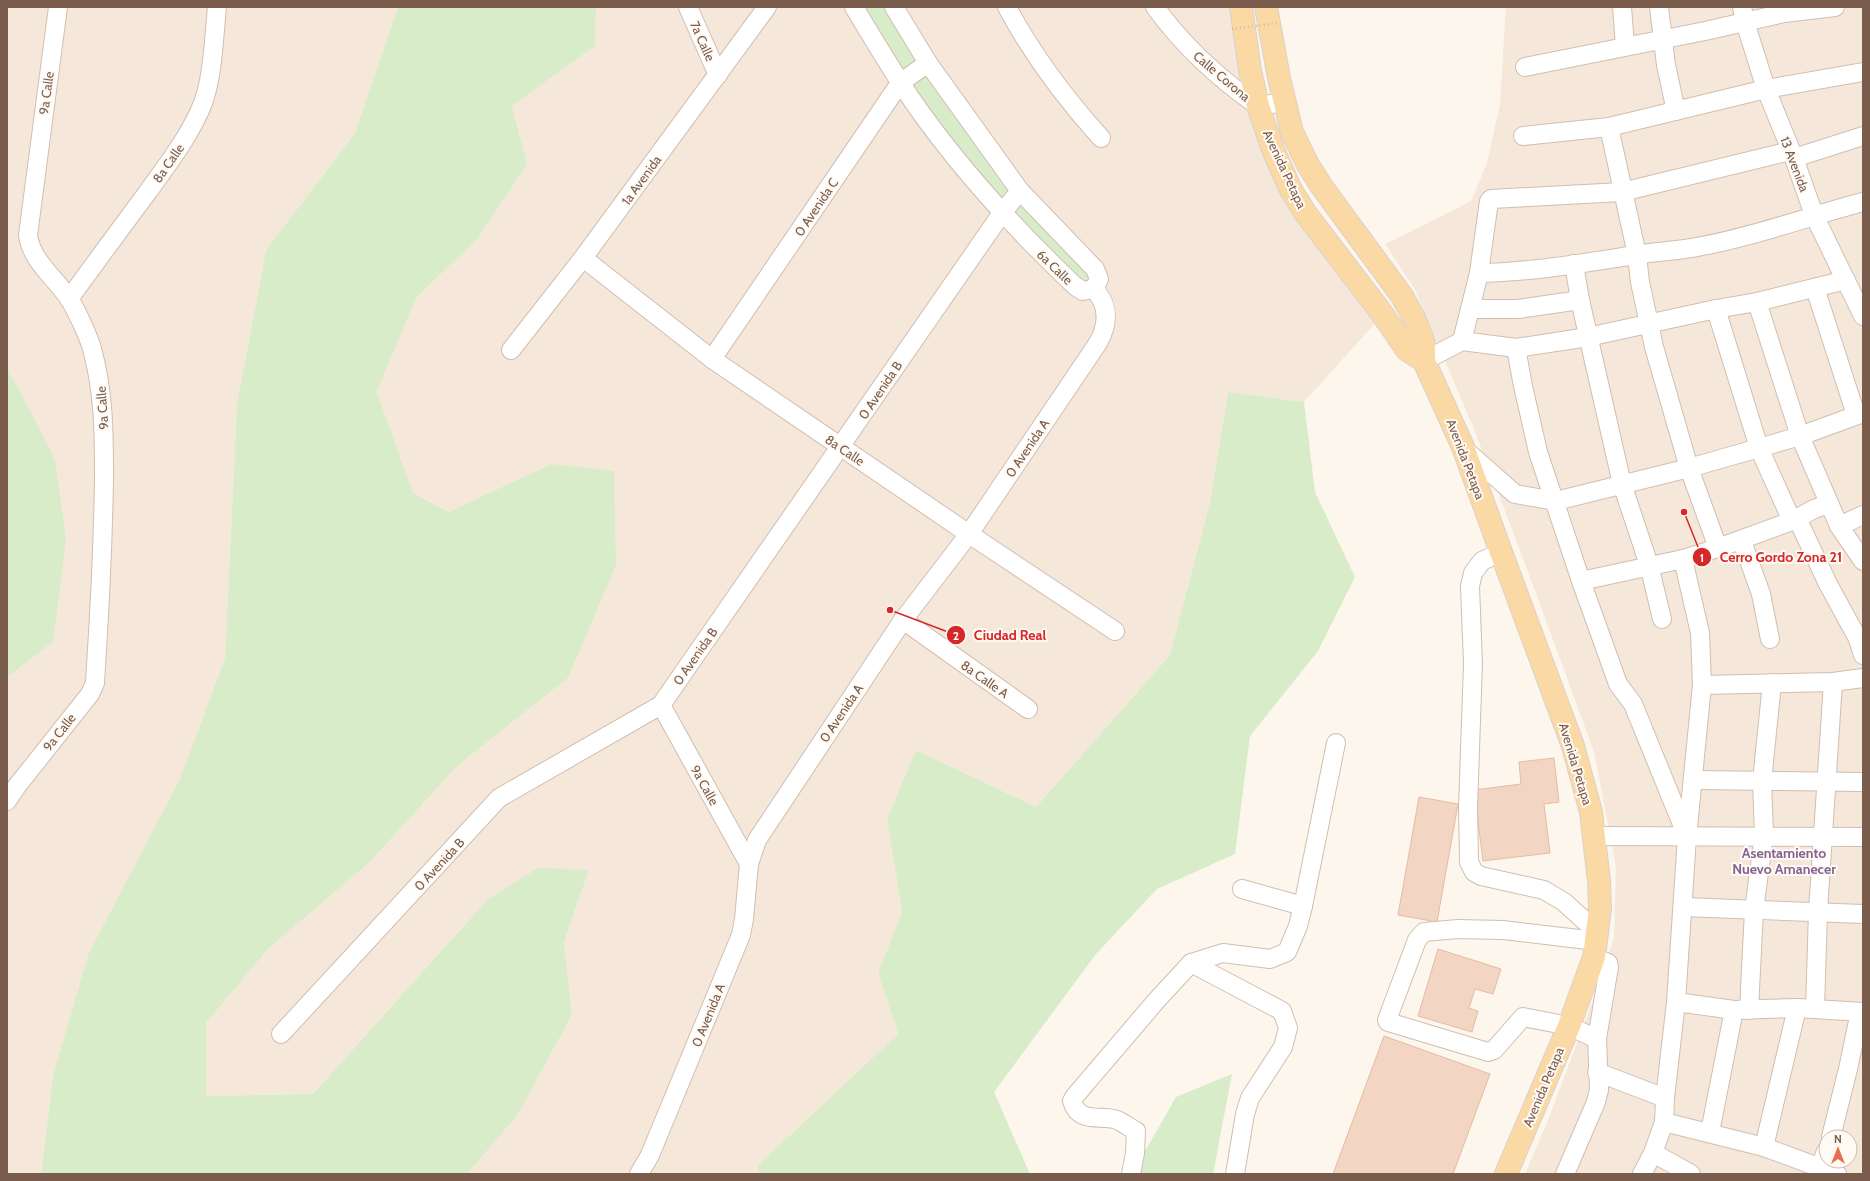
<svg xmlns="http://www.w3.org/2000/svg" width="1870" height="1181" font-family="Cabin,sans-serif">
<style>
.residential{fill:#f5e8da;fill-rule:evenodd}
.green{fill:#d8ecc9}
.building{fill:#f3d5c3;stroke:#e6bba3}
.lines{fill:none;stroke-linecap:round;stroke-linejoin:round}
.minor-casing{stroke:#d1beb0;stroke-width:20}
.major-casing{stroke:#dad1cd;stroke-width:24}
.minor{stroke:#fff;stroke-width:18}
.major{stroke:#fbd9a5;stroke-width:22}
.path-bridge{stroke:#d9b8a5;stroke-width:2.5;stroke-dasharray:1 3;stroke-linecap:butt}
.labels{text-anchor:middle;stroke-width:4;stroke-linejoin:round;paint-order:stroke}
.street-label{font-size:13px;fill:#7a5c4d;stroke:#fffaf3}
.neighbourhood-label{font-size:14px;font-weight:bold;fill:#846695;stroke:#fffaf3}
.leader{fill:none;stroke:#d62828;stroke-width:1.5}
.callout-dot{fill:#d62828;stroke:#fffaf3;stroke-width:1.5}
.mark-label{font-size:12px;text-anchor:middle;font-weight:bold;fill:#fff}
.callout-label{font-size:14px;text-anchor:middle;font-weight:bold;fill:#d62828;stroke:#fffaf3;stroke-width:4;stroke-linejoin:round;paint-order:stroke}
</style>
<rect width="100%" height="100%" fill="#fdf6ec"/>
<!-- residential -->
<g class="residential">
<polygon points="7,7 398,7 355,133 266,250 237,404 225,658 179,781 53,1076 41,1174 7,1174 7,677 53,642 17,385 7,371"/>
<polygon points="596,7 1234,7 1255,128 1294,215 1378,320 1304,402 1228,392 1210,502 1170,655 1036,807 916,750 887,819 902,912 878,973 898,1034 757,1166 760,1174 467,1174 517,1116 572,1015 564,942 589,870 487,900 313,1094 206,1096 206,1023 268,949 370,862 457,766 568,678 551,464 450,512 413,493 377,392 416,298 478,238 527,164 512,106 595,46"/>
<path d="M1506,7H1863V1174H1525L1548,1120L1592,1003L1614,938L1616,866L1594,752L1537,596L1474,429L1414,288L1385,244L1471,201L1487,163L1500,104ZM1826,1137H1850V1161H1826Z"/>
</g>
<!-- green -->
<g class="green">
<polygon points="398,7 596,7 595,46 512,106 527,164 478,238 416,298 377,392 413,493 449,512 551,464 614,471 616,565 568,678 457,766 370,862 268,949 206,1023 206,1096 313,1094 487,900 538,868 589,870 564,942 572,1015 517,1116 467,1174 41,1174 53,1076 89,953 179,781 225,658 237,404 266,250 355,133"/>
<polygon points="854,7 894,7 928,63 1095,269 1091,291 1002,213"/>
<polygon points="7,371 17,385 55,460 66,539 53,642 7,677"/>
<polygon points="1228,392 1304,402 1315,492 1355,577 1318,651 1250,736 1235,854 1157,889 1096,954 994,1092 1030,1174 760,1174 757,1166 898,1034 878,973 902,912 887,819 916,750 1036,807 1170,655 1210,502"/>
<polygon points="1232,1074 1213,1174 1132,1174 1176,1097"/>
</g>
<!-- building -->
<g class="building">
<polygon points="1554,758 1559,802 1544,804 1550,853 1483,861 1474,790 1521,784 1519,762"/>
<polygon points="1419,797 1458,804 1437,922 1398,915"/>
<polygon points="1438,949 1501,969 1493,994 1475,989 1469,1008 1478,1011 1472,1032 1418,1016"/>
<polygon points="1384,1036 1490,1074 1453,1174 1333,1174"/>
</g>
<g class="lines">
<!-- minor casing -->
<g class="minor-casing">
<g id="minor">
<polyline points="688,7 718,75"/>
<path d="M854,7C869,32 884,57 900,82C948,156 1011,225 1075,286L1083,291L1094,289L1099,279L1095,269L1020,191L928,63L894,7"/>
<path d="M1007,7C1032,54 1065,98 1101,138"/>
<path d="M1155,7C1184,47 1218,78 1258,106L1284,102"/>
<polyline points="1622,7 1625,46"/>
<polyline points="1659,7 1666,65 1676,111"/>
<polyline points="1742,7 1745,22 1766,89 1794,158 1814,215 1863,316"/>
<polyline points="1525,67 1705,31 1784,13 1835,7"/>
<polyline points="1609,127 1637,255 1640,282 1654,347 1689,468 1718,548"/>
<polyline points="1523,136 1609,127 1766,89 1863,72"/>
<polyline points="1794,158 1863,136"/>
<polyline points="583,258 712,359 969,534 1115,631"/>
<polyline points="1574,264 1580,300 1622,484 1649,565 1662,619"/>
<path d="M1479,273C1532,272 1584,263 1636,255C1658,251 1681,251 1702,246C1757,236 1809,216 1863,202"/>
<polyline points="1815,288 1856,415"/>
<path d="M69,299C95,263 121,228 147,193C167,165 190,136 203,103C213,76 214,36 217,7"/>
<polyline points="1757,302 1800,436 1839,526 1863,561"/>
<polyline points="1471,309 1518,309 1580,300"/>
<polyline points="1716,309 1759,448 1792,521"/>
<polyline points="1462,341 1479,273 1489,201 1491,199 1622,192 1790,151"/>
<polyline points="1516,348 1523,386 1538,452 1581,581 1618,684 1633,704 1686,834"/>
<polyline points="511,350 583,258 767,7"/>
<polyline points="712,359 900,83 928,63"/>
<polyline points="1424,361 1462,341 1516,348 1588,337 1716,309 1757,302 1846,280"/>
<polyline points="1463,448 1515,494 1556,501 1689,468 1759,448 1800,436 1863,413"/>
<polyline points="1797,518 1828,584 1858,639 1863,655"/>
<polyline points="1839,526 1863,515"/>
<polyline points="1742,541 1761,594 1770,639"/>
<polyline points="1501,552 1482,561 1473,573 1470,586 1473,664 1468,807 1469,862 1474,872 1481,876 1544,890 1564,902 1597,932"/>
<polyline points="1581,581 1683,559 1718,548 1792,521 1814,509 1828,504"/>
<polyline points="903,620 1028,709"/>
<polyline points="1702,685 1833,682 1863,678"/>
<polyline points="661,705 749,864"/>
<polyline points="1693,780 1863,782"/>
<path d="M7,801L17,786L90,694L95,683L96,666C100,604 103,541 104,479C104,434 104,392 92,349C89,337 75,307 68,297C54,277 31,260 28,235L58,7"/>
<polyline points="1594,836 1863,837"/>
<polyline points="1242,889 1303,906"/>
<polyline points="1684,907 1863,914"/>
<polyline points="1596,941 1503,930 1458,929 1424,932 1417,940 1387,1020 1388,1022 1488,1052 1494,1050 1523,1017 1569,1026 1597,1039"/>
<polyline points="1191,963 1282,1011 1288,1028 1283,1047 1250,1098 1245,1114 1235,1174"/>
<polyline points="1676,1002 1734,1010 1797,1008 1863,1012"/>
<polyline points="1815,1009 1818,911 1833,682"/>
<polyline points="1749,1010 1754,910 1764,835 1762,781 1772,683"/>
<polyline points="281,1034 499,798 661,705 1002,213 1020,191"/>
<polyline points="1597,1072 1665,1098"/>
<polyline points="1664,1122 1764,1147 1837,1174"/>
<polyline points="1710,1132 1734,1010"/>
<polyline points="1831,1137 1848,1069 1860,1012"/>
<polyline points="1764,1147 1797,1008"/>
<polyline points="1653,1153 1691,1174"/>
<polyline points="1820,1168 1826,1151"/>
<path d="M639,1174L650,1155L741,935L744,919L749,864L757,840L903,620L969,534L1098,343C1108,325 1110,306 1094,289"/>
<path d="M1131,1174L1135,1153L1136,1131C1130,1128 1124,1123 1117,1120C1101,1114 1079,1125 1072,1101L1075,1096L1156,1001L1191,963L1223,953L1270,959L1287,952L1298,926L1303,906L1336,743"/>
<polyline points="1565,1174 1596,1102 1599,1090 1597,1039 1609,967 1608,963 1594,957"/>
<polyline points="1642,1174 1653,1153 1664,1122 1665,1098 1676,1002 1687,837 1702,685 1700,633 1683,559"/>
</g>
</g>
<!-- major casing -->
<g class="major-casing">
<g id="major">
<polyline points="1241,7 1250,70 1258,106 1274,152 1291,190 1306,214 1381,312 1407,350 1424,361"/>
<polyline points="1266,7 1279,78 1292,132 1308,165 1322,187 1402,296 1414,318 1424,343 1424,361 1463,447 1501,552 1573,746 1591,812 1599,881 1600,908 1594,957 1569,1026 1506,1174"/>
</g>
</g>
<!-- minor -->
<use href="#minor" class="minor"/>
<!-- major -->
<use href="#major" class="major"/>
<!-- path-bridge -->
<polyline class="path-bridge" points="1232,29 1277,23"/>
</g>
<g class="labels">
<!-- street labels -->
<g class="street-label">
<text transform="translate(703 41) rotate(66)" y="5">7a Calle</text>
<text transform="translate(1222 76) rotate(40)" y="5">Calle Corona</text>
<text transform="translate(46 93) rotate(-82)" y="5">9a Calle</text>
<text transform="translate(168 163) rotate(-55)" y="5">8a Calle</text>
<text transform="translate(1795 164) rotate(69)" y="5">13 Avenida</text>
<text transform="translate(1285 169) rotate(65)" y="5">Avenida Petapa</text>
<text transform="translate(641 180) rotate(-54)" y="5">1a Avenida</text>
<text transform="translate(816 207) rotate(-56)" y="5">0 Avenida C</text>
<text transform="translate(1055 267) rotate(44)" y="5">6a Calle</text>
<text transform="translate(880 390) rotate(-56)" y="5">0 Avenida B</text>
<text transform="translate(102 408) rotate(-94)" y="5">9a Calle</text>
<text transform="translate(1027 448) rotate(-56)" y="5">0 Avenida A</text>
<text transform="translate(845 450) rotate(34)" y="5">8a Calle</text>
<text transform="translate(1466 459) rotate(69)" y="5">Avenida Petapa</text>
<text transform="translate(695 656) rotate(-55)" y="5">0 Avenida B</text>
<text transform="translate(985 679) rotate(35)" y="5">8a Calle A</text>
<text transform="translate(841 713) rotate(-56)" y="5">0 Avenida A</text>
<text transform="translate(59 732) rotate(-52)" y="5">9a Calle</text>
<text transform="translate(1576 764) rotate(73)" y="5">Avenida Petapa</text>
<text transform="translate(705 785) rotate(61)" y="5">9a Calle</text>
<text transform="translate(439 864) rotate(-47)" y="5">0 Avenida B</text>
<text transform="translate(708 1015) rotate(-68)" y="5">0 Avenida A</text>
<text transform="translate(1543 1087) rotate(-67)" y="5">Avenida Petapa</text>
</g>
<!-- neighbourhood labels -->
<g class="neighbourhood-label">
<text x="1784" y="858">Asentamiento<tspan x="1784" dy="16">Nuevo Amanecer</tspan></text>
</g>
</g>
<!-- callouts -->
<path class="leader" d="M1684 512L1702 557M890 610L956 635"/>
<g class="callout-dot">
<circle cx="1684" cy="512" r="4"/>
<circle cx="890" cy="610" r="4"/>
<circle cx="1702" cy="557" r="10"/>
<circle cx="956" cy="635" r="10"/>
</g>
<g class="mark-label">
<text x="1702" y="562">1</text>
<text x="956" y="640">2</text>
</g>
<g class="callout-label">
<text x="1781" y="562">Cerro Gordo Zona 21</text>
<text x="1010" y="640">Ciudad Real</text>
</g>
<!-- border -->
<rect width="1870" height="1181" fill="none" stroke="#7a5c4d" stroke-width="16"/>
<!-- north arrow -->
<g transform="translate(1838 1149)"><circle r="19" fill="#fffaf3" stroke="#cabbb1"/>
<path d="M0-3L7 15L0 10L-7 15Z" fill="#e76f51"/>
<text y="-6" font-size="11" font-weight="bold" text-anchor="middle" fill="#7a5c4d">N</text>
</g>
</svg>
